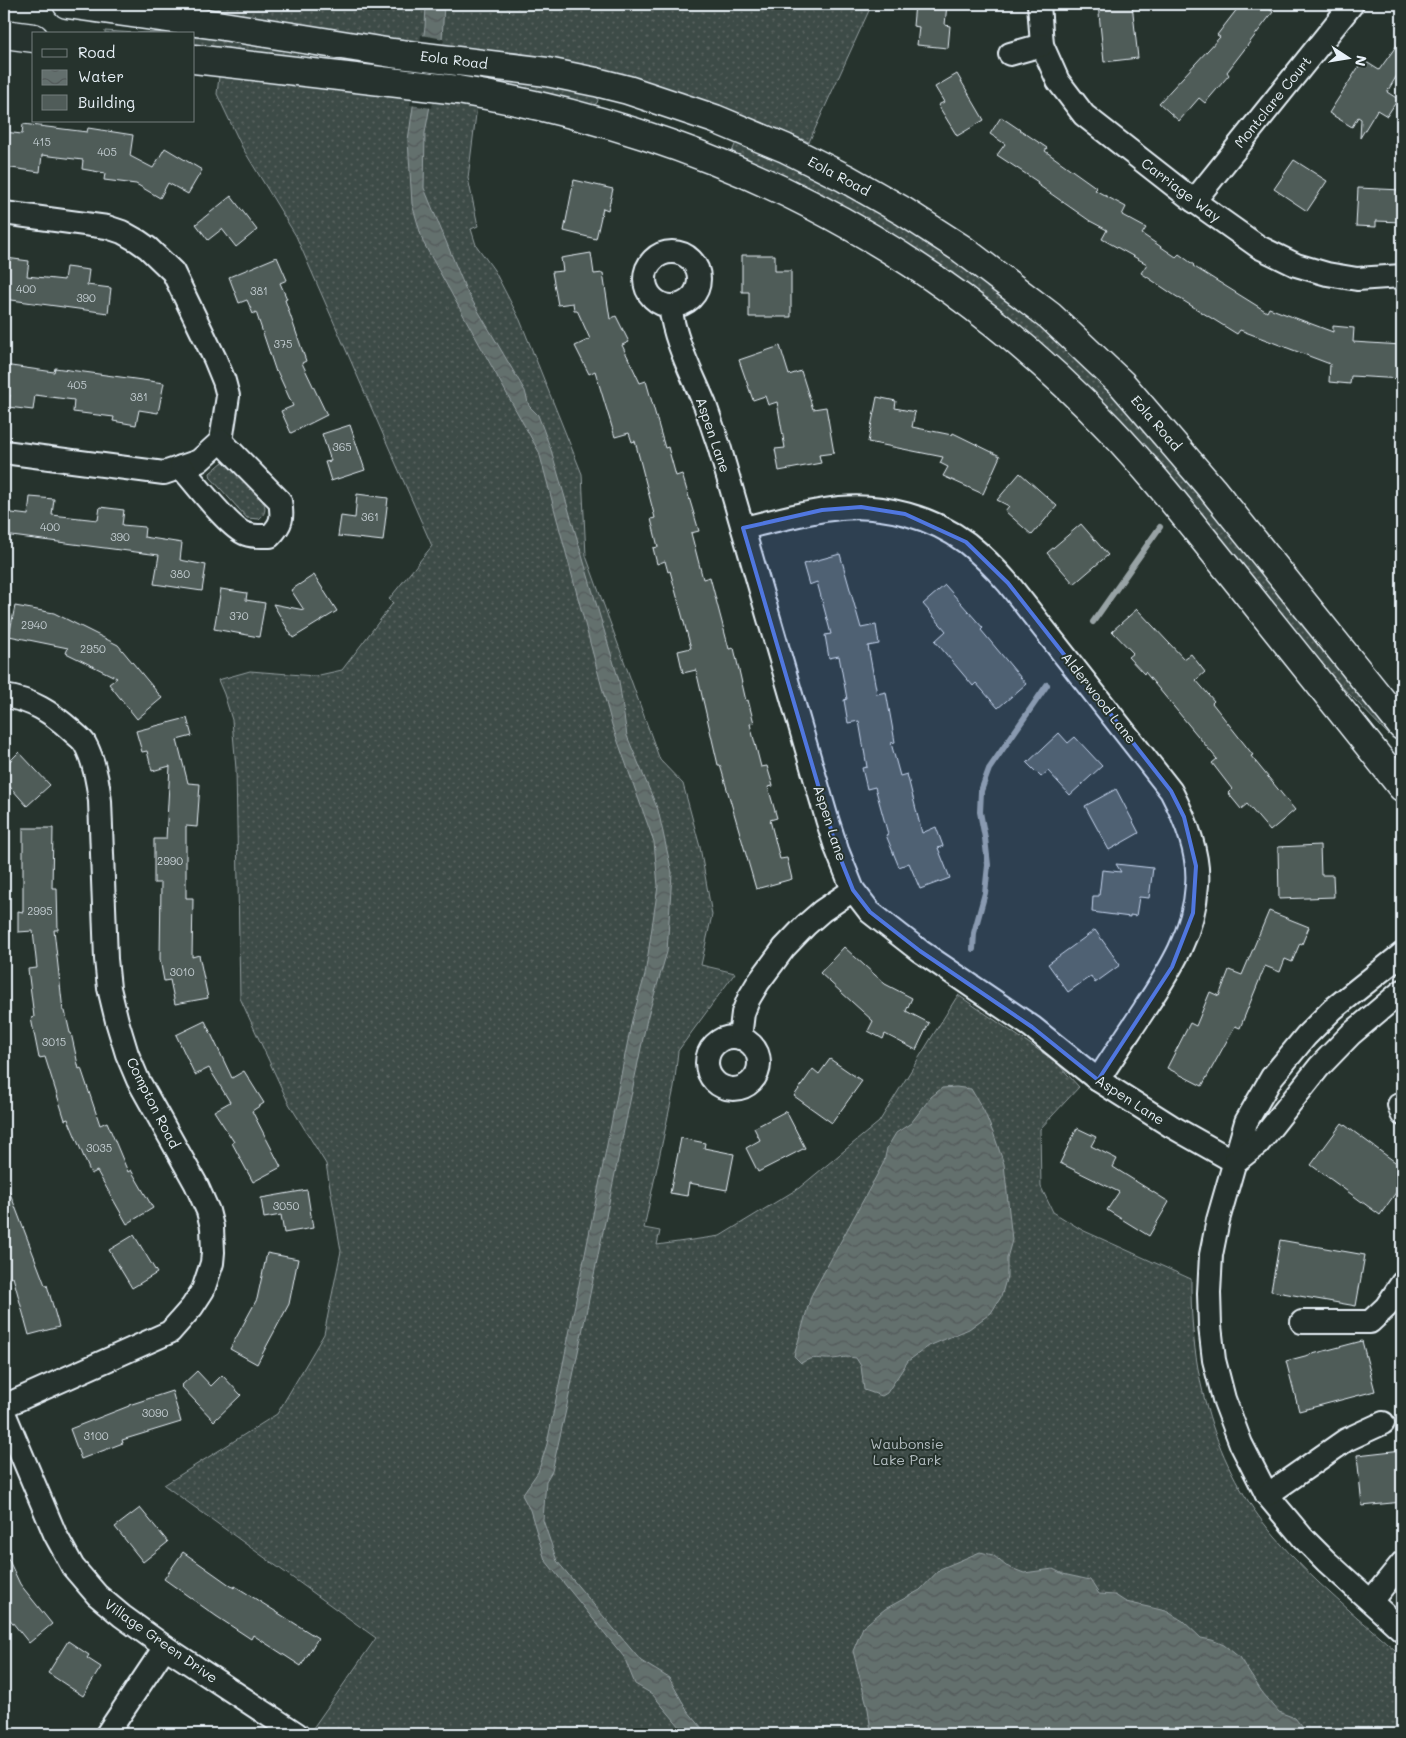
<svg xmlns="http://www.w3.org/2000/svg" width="1406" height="1738" font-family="Mali,sans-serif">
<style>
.grass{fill:url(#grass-dots);stroke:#939ea0}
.water{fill:url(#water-waves);stroke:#98a3a5}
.pier{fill:#26332d}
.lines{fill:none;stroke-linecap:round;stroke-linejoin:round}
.stream{stroke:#98a3a5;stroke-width:6}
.building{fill:#505c59;stroke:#e8f1f8}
.minor-casing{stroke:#e8f1f8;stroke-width:26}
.major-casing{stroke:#e8f1f8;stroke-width:31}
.minor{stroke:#26332d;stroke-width:22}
.major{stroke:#26332d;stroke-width:28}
.marked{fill:#5077e0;fill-opacity:0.2;stroke:#5077e0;stroke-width:4;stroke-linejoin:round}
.labels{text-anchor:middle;stroke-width:4;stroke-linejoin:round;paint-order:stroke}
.number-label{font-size:11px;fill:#c2ccd0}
.street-label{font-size:14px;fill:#e8f1f8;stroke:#26332d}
.park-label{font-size:14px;fill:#b5bfc3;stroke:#26332d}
</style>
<defs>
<pattern id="grass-dots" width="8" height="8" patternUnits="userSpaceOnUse" patternTransform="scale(1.25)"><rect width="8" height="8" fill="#3e4b47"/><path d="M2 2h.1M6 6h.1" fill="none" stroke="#5a6562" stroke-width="1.8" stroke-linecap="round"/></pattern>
<pattern id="water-waves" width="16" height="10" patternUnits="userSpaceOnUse" patternTransform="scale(1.25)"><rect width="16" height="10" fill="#636f6d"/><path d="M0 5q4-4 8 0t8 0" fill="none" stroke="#535a5a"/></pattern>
</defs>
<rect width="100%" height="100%" fill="#26332d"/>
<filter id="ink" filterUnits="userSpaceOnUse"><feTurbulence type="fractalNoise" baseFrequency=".02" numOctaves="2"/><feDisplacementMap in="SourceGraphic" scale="10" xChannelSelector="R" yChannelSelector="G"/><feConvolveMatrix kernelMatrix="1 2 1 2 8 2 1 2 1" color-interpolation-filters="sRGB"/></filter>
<g filter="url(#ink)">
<!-- grass -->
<g class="grass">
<path d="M169,4H872L809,142L761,122L636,78L517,53L485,50L481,75L596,95L598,100L597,103L592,106L528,90L480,82L468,178L478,226L471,229L476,245L494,270L520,320L582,474L586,556L660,760L683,784L700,847L712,915L701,965L735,973L678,1051L674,1088L644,1228L660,1231L657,1245L720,1236L799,1188L879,1122L958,995L1046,1055L1058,1064L1079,1087L1040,1129L1041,1187L1053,1212L1082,1230L1191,1279C1190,1373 1213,1465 1275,1537C1312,1581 1359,1618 1402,1656V1734H323L313,1728L376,1638L164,1485L277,1414L324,1334L341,1251L326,1164L288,1102L240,998L236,769L232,720L224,694L218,680L250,671L315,676L342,670L393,603L389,599L432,546L296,236L242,147L217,94L222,51L194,48V34H105V31L136,33L183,32L224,37L227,11Z"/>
<polygon points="737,140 767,153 877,209 956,260 1017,305 1072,353 1141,422 1392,731 1389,735 1312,656 1046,350 986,300 930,260 897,238 870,222 807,188 731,154"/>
<path d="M224,461H228L264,503C266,510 265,514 259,519L247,518L211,478L210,473Z"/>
</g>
<!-- water -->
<g class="water">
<polygon points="426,4 444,4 442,40 425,133 424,188 466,290 525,391 529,406 538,415 551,450 619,681 627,736 658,810 672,873 667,952 647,1019 566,1410 552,1471 546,1481 543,1520 557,1561 641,1661 669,1678 687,1710 707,1734 686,1734 652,1694 635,1684 624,1657 545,1560 530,1510 522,1495 538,1472 547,1444 632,1020 645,975 658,886 654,842 612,725 539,452 423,242 412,204 408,140 425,27"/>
<path d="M956,1087L971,1089L984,1111L994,1135L1004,1164L1012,1240L1007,1258V1276L1001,1297L991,1313L969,1329L929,1346L908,1361L887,1393L882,1396L864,1390L861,1366L856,1358C843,1356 844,1358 832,1359C819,1360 815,1355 801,1363L794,1356L811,1296L884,1162L887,1148L896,1133L911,1123L931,1097L942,1088Z"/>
<polygon points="980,1552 993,1555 1006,1566 1024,1573 1053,1569 1063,1574 1090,1580 1099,1594 1115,1595 1126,1602 1166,1611 1183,1621 1201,1638 1212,1640 1224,1645 1239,1657 1262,1692 1279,1712 1295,1718 1308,1734 876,1734 871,1732 868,1709 853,1651 863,1627 885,1609 920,1590 940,1569"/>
</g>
<!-- pier -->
<polygon class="pier" points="421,35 444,39 432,108 410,105"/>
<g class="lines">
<!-- stream -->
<g class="stream">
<polyline points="1093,622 1160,527"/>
<polyline points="973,949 974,933 985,893 988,865 985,838 980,812 981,791 989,769 1047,685"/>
</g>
</g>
<!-- building -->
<g class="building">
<polygon points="915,4 947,4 945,25 950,26 948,48 917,45 919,27 913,26"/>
<polygon points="1098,4 1132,4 1138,58 1104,62"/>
<polygon points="1241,4 1263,4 1273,12 1227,72 1229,75 1205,103 1199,98 1179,121 1159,103 1220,37 1217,35"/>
<polygon points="1402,38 1402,67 1387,92 1398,99 1387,116 1377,110 1360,138 1361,119 1358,117 1352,127 1329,113 1363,60 1379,70"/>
<polygon points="957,74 984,120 957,136 938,105 944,102 935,87"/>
<polygon points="1001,117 1047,148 1045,151 1097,188 1095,190 1126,207 1122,215 1146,228 1142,234 1176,257 1179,254 1194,265 1193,266 1267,312 1269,308 1333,332 1333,326 1354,328 1353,342 1402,345 1402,379 1351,376 1350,384 1329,382 1330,364 1240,330 1237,334 1174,295 1141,273 1147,264 1102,239 1107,230 1090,221 1037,184 1038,182 997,155 1005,144 990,134"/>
<polygon points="23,124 87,132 88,128 133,135 130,156 153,168 165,148 202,170 188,194 168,183 160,198 136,184 104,180 105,173 82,169 83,160 42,155 40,172 4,167 4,132 22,134"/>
<polygon points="1294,160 1327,181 1307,211 1274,189"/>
<polygon points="574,180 613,189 608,210 603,208 596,239 564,231"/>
<polygon points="1358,188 1402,190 1402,222 1376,221 1376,227 1356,226"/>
<polygon points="231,196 257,230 236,247 222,229 208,240 196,224"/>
<polygon points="591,253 594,274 603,273 610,319 616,316 629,342 622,345 640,383 646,381 665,448 668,447 676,476 682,474 699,531 691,533 703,579 710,577 729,649 734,648 746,701 748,700 754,723 750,724 761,767 767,766 773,786 768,787 777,818 770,820 780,859 787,858 792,879 756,889 720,765 718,765 696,670 683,673 678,651 691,648 670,571 668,572 665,561 657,564 653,548 658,547 651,519 655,518 635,441 632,442 629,433 615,437 595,371 589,374 575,346 590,339 577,310 574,310 573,303 558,305 552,272 563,271 561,258"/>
<polygon points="742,255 775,255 775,271 791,271 791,317 749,317 749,292 742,292"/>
<polygon points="277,257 287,280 280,283 287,299 285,300 306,361 302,363 327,415 291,433 281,411 293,406 277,371 276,372 256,312 253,314 247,300 239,303 229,277"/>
<polygon points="6,258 29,261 27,276 64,280 66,267 89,270 87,285 111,288 108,313 4,299"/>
<polygon points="780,346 789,375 801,371 813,409 826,407 834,453 819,455 821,463 779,471 775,449 785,448 777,402 768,405 765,396 753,400 739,360"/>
<polygon points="4,365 54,372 55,368 164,383 158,413 139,410 136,425 113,421 114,417 73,412 74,400 35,395 33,410 8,407 10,395 4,394"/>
<polygon points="877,397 896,401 895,408 915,412 912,427 952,435 953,433 1000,456 983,494 943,476 948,467 940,463 943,457 868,442"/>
<polygon points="350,425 365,470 331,481 325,462 331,461 322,434"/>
<polygon points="1020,473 1057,506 1032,535 1005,511 1009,506 997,500"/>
<polygon points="357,494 388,498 383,541 338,536 341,516 355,518"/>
<polygon points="30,497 54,499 52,515 98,520 100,507 124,510 122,525 145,527 144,537 182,543 180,560 206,565 202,591 154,584 159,555 4,535 4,512 28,515"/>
<polygon points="1081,524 1108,555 1074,584 1047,553"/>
<polygon points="840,554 861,628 876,625 879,644 868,646 877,694 886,692 895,742 891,743 900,776 907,774 922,833 936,827 943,846 938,848 950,878 920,889 909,863 899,867 886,835 888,834 875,787 867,789 862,768 867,767 859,721 848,723 844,700 847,699 839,656 829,658 825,635 831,634 817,582 809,585 803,564"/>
<polygon points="314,575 337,611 293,638 273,604 304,610 291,590"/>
<polygon points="945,585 983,628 981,630 1026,684 998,708 976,683 973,686 935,641 946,631 923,604"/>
<polygon points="221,589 247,593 246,600 265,603 259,637 214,629"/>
<polygon points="15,606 54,613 118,645 162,698 137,719 109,684 117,678 66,653 68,648 9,636"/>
<polygon points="1137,609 1184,659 1191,654 1205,672 1196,680 1214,701 1212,703 1253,755 1251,756 1295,810 1270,831 1247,804 1241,809 1228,793 1232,789 1212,763 1217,759 1145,672 1144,674 1128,657 1133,653 1112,631"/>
<polygon points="187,718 192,736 177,740 188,783 200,784 197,827 186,826 186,898 193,898 192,957 199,955 208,998 175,1004 170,980 164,981 160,959 161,883 154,883 154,839 166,839 170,766 152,771 147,751 142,752 136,731"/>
<polygon points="1059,733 1068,743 1075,737 1102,766 1070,795 1048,771 1041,777 1027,763"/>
<polygon points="19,752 50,785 27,806 4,780 4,767"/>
<polygon points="1116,789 1139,833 1109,850 1085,806"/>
<polygon points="23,828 53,828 52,888 57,888 58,930 54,930 63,1011 65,1011 70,1033 71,1033 79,1069 81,1068 100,1125 107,1122 128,1172 131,1170 153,1208 127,1224 97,1171 91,1174 68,1119 65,1120 45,1057 39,1058 31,1018 34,1017 28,969 37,968 33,931 18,932 18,911 23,912"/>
<polygon points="1320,845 1321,875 1333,875 1334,897 1279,899 1278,847"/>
<polygon points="1116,864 1153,868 1149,898 1139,897 1136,916 1130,915 1130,917 1092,912 1093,896 1099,896 1102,870 1121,872"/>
<polygon points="1269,911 1309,927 1302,944 1300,943 1292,962 1285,959 1280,972 1265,966 1240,1028 1235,1026 1202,1086 1167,1068 1190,1023 1196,1026 1210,992 1219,996 1229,970 1242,975"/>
<polygon points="1095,930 1120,965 1095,983 1091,976 1068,992 1048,964"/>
<polygon points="844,947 885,984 912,998 906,1011 929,1023 916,1050 885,1034 883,1039 868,1031 873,1021 820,973"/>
<polygon points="205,1021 232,1078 244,1071 264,1103 252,1111 281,1167 253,1182 232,1143 234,1142 214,1111 230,1102 209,1068 195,1075 176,1035"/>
<polygon points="830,1059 862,1081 832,1123 794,1096 813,1069 819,1074"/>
<polygon points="786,1111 805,1148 758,1172 746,1148 760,1140 754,1128"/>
<polygon points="1342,1123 1402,1167 1402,1184 1380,1215 1311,1165"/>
<polygon points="1077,1128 1096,1137 1091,1146 1117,1159 1113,1167 1169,1202 1149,1236 1107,1210 1119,1192 1060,1163"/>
<polygon points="681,1138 705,1143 704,1148 734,1154 727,1190 689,1183 687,1196 670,1193"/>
<polygon points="5,1180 45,1285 47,1285 59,1327 29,1335 13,1277 8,1279 4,1269 4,1181"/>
<polygon points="307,1190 313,1228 284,1233 281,1215 264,1218 261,1198"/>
<polygon points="134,1235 157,1273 132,1288 109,1250"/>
<polygon points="1280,1240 1365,1255 1356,1306 1271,1291"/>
<polygon points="267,1253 298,1259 289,1304 257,1364 230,1349 257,1299"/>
<polygon points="1362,1341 1375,1391 1299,1411 1286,1361"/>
<polygon points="197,1371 211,1386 222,1375 241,1395 214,1421 181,1386"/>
<polygon points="172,1391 181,1422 122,1440 123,1443 81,1459 70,1429 129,1406 129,1405"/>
<polygon points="1402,1450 1402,1502 1362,1506 1357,1455"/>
<polygon points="140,1508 168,1542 143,1562 115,1527"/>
<polygon points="4,1550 20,1584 52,1624 29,1643 4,1612"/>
<polygon points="183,1552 234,1588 235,1586 318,1638 301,1666 253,1635 251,1639 216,1616 164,1579"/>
<polygon points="68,1641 89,1655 87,1658 101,1667 83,1696 48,1673"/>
</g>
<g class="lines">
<!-- minor casing -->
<g class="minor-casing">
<g id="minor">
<polyline points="1039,4 1042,45 1058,81 1084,115 1194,201 1259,247 1296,265 1327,274 1357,279 1402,276"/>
<polyline points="1010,54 1042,45"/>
<polyline points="1194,201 1352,4"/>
<polyline points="4,213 107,227 122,232 138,241 148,248 173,272 215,359 224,381 228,396 221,441"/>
<circle cx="672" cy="279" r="27"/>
<path d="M670,306C675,343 691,371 705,405C710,419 714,432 719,446L827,819L837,850L853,890L870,912L920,951L1032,1027L1098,1080L1171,1126L1235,1162"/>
<polyline points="4,452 164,473 199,461 221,441"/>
<path d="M181,467C194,482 230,529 246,534C254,537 262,536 270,536C282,524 283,518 280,501L221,441"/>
<path d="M743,528C775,521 808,511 840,508C884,504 932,517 967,543C982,555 995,568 1008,583L1171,791C1185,818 1200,854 1197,885C1194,934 1170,970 1144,1010C1129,1033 1113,1056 1098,1080"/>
<path d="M4,696C32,700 51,712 72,731C76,735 82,739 85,744C94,760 98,783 100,801L106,959L109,988L117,1021L127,1054L138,1080L196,1184L208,1211L212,1227L213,1252L212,1263L203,1290L192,1307L170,1332L4,1406"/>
<polyline points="1402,954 1333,1009 1306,1036 1272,1077 1246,1122 1218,1220 1211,1255 1209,1293 1210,1326 1214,1360 1224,1399 1241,1444 1267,1495 1303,1538 1326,1561 1402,1630"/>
<circle cx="733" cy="1063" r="26"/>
<polyline points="740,1038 743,1013 749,998 758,983 784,948 806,925 822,911 853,890"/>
<polyline points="1399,1105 1402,1114"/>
<polyline points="1235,1162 1258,1144 1319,1067 1351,1034 1402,991"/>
<polyline points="1302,1322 1370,1322 1386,1307 1402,1283"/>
<polyline points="4,1413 55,1534 73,1567 97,1595 122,1616 165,1647 297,1734"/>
<polyline points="1267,1495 1346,1440 1383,1423"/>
<polyline points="1371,1601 1402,1563"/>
<polyline points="107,1734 165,1647"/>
</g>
</g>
<!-- major casing -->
<g class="major-casing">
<g id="major">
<polyline points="67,4 217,25 392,53 547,72 596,82 628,90 715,119 785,148 845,178 903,211 962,249 1050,316 1122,384 1212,489 1402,726"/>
<polyline points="4,34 34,38"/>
<path d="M194,59L458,90C711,132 933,243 1110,429C1153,474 1192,525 1231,573C1288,645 1345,716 1402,787"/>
</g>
</g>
<!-- minor -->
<use href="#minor" class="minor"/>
<!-- major -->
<use href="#major" class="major"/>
</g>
</g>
<!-- marked area -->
<path class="marked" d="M861,507L905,514L966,542L1008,583L1171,791L1184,817L1196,866L1193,913L1172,967L1098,1080L1032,1027L920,951L870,912L853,890L837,850L743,528L822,510Z"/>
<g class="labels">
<!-- number labels -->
<g class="number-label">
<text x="42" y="146">415</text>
<text x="107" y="156">405</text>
<text x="26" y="293">400</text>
<text x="259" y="295">381</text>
<text x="86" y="302">390</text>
<text x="283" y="348">375</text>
<text x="77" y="389">405</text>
<text x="139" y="401">381</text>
<text x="342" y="451">365</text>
<text x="370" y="521">361</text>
<text x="50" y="531">400</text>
<text x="120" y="541">390</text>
<text x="180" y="578">380</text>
<text x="239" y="620">370</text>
<text x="34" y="629">2940</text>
<text x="93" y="653">2950</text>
<text x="170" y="865">2990</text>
<text x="40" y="915">2995</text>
<text x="182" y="976">3010</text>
<text x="54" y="1046">3015</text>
<text x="99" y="1152">3035</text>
<text x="286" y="1210">3050</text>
<text x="155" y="1417">3090</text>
<text x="96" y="1440">3100</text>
</g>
<!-- street labels -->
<g class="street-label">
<text transform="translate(454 60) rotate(7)" y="5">Eola Road</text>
<text transform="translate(1273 102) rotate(-51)" y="5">Montclare Court</text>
<text transform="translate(839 176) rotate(28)" y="5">Eola Road</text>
<text transform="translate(1181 190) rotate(37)" y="5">Carriage Way</text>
<text transform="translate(1156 423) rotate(49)" y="5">Eola Road</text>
<text transform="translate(713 435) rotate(71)" y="5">Aspen Lane</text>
<text transform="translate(1099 698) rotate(52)" y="5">Alderwood Lane</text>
<text transform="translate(830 823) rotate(72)" y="5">Aspen Lane</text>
<text transform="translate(1130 1100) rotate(33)" y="5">Aspen Lane</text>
<text transform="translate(153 1103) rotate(63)" y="5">Compton Road</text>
<text transform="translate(161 1641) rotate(35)" y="5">Village Green Drive</text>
</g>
<!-- park labels -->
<g class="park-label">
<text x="907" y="1449">Waubonsie<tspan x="907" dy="16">Lake Park</tspan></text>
</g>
</g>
<!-- margin -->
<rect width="1406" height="1738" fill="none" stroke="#26332d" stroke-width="20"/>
<rect x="10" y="10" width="1386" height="1718" fill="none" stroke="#e8f1f8" stroke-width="2" filter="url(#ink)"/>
<!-- legend -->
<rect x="32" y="32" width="162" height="90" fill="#26332d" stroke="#747f7e"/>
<rect x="42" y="49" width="25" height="8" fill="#26332d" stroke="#747f7e"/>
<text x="78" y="58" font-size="15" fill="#e8f1f8">Road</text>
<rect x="42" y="70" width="25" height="15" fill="url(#water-waves)" stroke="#747f7e"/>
<text x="78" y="82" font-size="15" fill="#e8f1f8">Water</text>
<rect x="42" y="95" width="25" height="15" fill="#505c59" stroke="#747f7e"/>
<text x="78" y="108" font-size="15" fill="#e8f1f8">Building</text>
<!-- north arrow -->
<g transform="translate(1348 58) rotate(102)" stroke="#26332d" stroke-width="4" paint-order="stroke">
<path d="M0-4L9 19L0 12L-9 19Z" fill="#e8f1f8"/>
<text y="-8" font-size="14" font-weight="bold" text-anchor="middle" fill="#e8f1f8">N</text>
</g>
</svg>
